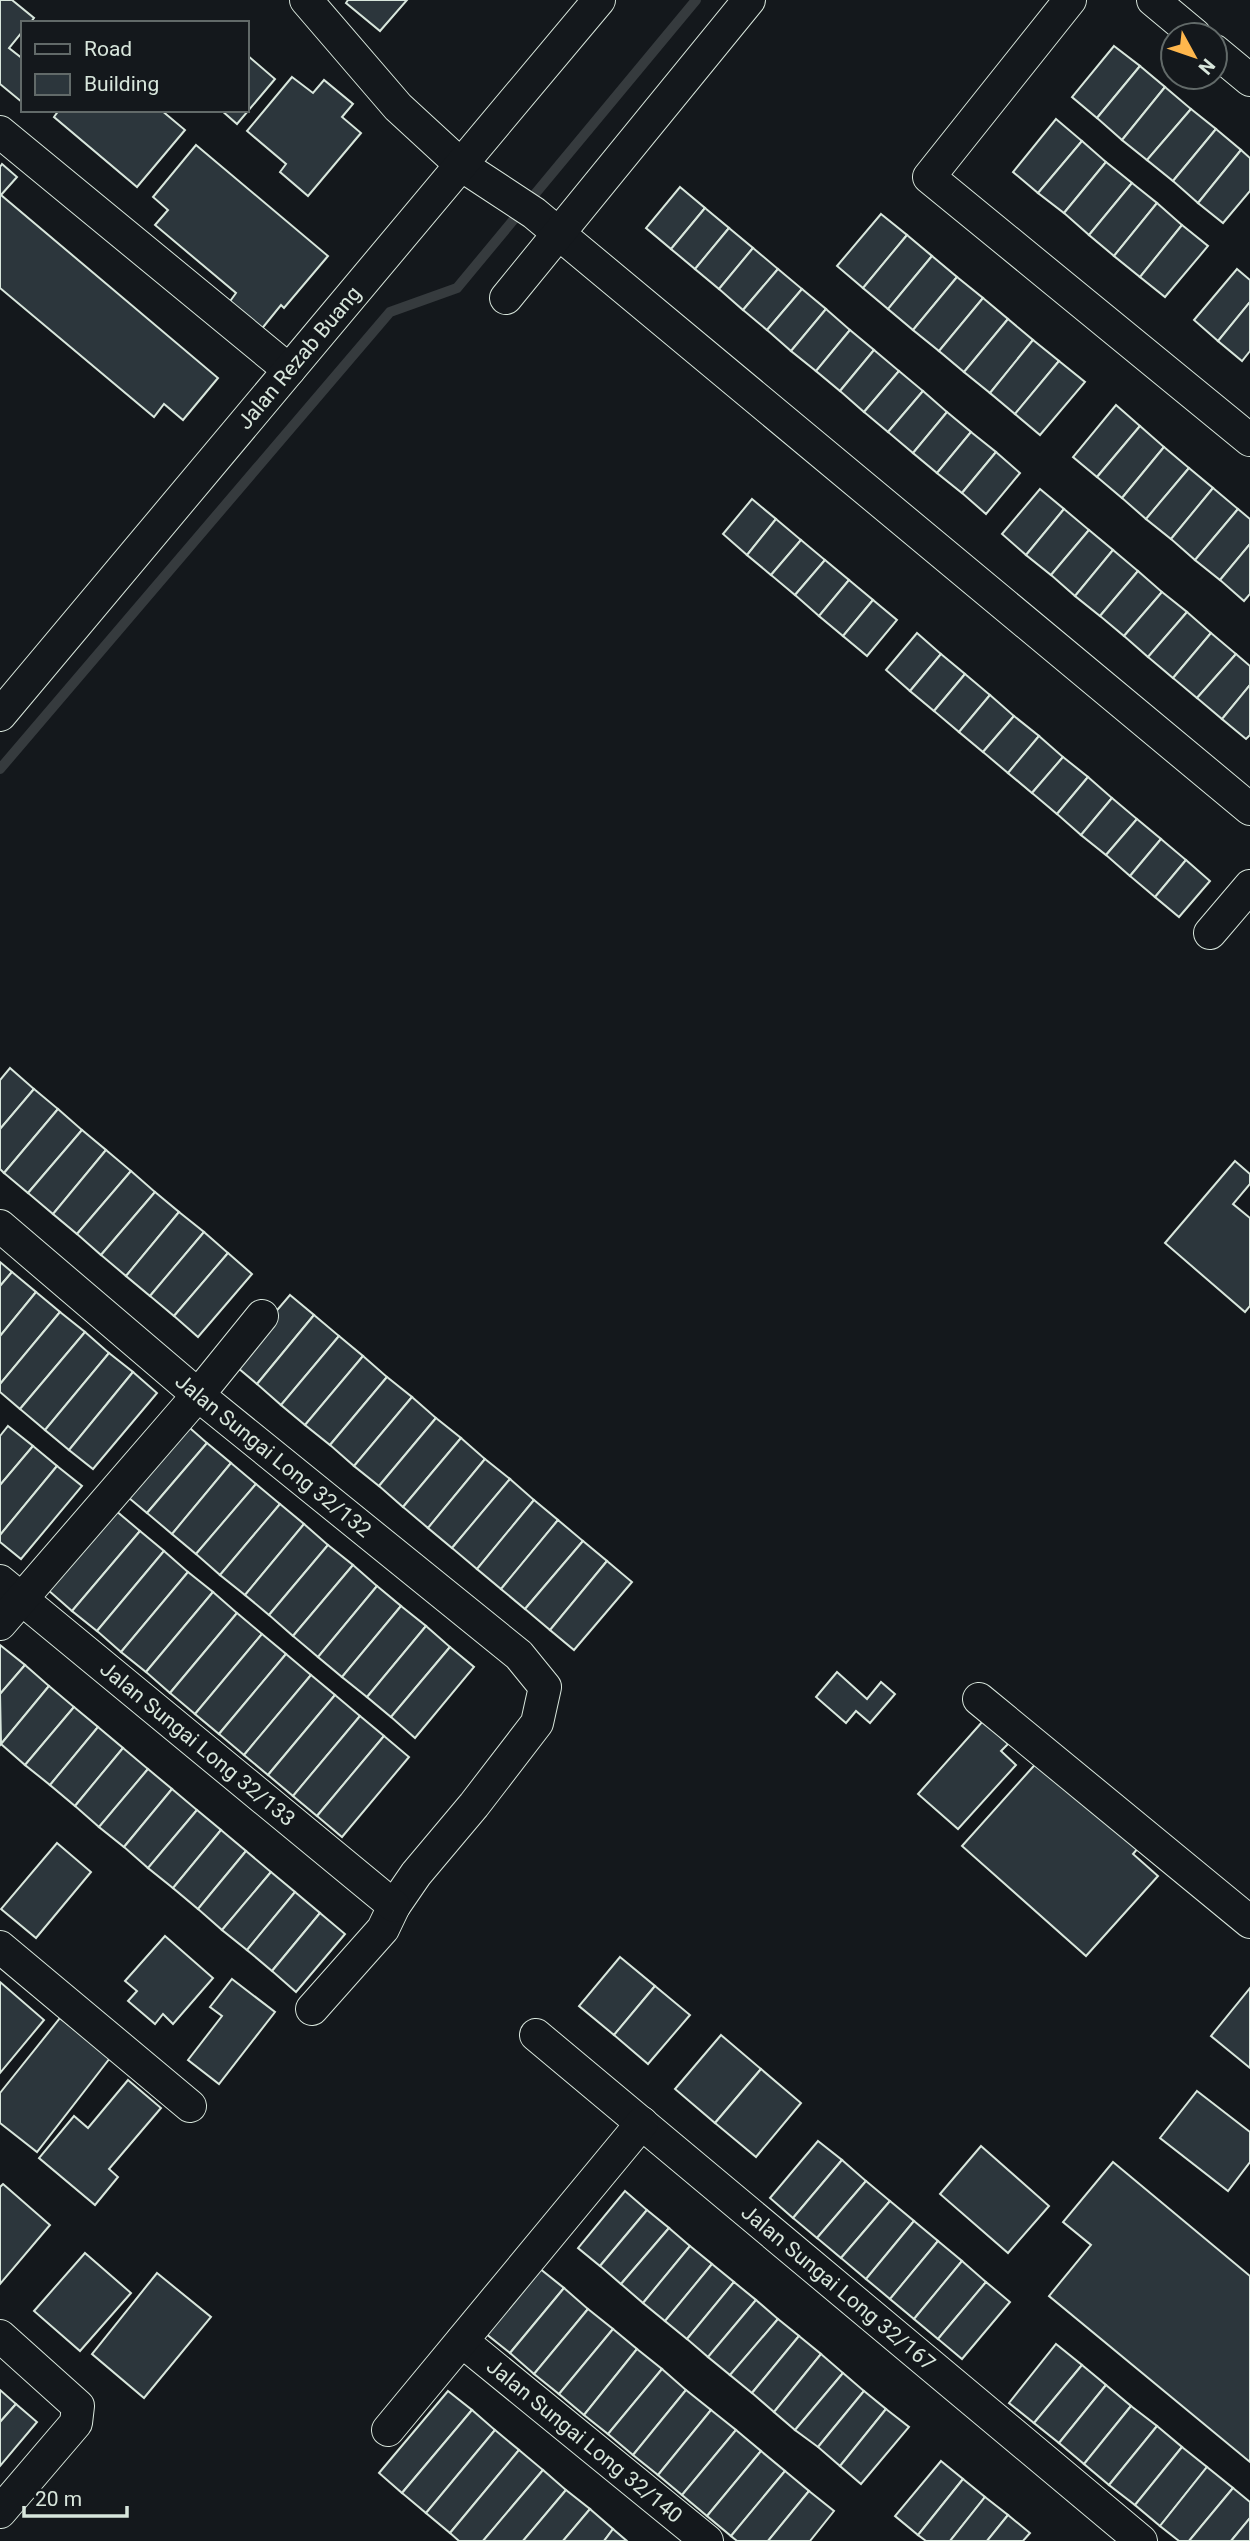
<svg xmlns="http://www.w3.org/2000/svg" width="1250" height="2541" font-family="Roboto,sans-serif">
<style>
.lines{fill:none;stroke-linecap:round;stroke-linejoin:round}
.stream{stroke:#363b3e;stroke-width:10}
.building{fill:#2c363c;stroke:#d8e6dc;stroke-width:2}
.minor-casing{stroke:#d8e6dc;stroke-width:34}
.minor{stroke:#14181c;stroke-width:32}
.labels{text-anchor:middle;stroke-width:5;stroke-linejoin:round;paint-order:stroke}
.street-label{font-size:21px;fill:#d8e6dc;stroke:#14181c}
</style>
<rect width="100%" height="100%" fill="#14181c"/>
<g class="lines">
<!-- stream -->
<polyline class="stream" points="0,769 390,312 457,288 696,0"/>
</g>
<!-- building -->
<g class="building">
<polygon points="0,0 12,0 34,18 30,23 23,23 23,31 9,48 23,59 23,103 0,84"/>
<polygon points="348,0 407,0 380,31 346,3"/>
<polygon points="1114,46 1140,66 1097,118 1072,97"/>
<polygon points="247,55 275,79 237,124 221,110 247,110"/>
<polygon points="1140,66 1165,87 1122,140 1097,118"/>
<polygon points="292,77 313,93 324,80 353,104 342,117 361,133 308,196 280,172 286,164 247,131"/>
<polygon points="1165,87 1191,109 1147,160 1122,140"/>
<polygon points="1191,109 1216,129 1173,181 1147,160"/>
<polygon points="59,110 161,110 185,130 137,187 54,117"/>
<polygon points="1056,119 1082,141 1038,193 1013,172"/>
<polygon points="1216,129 1241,150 1198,203 1173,181"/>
<polygon points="1082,141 1106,162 1064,213 1038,193"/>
<polygon points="196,145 328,256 284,308 281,305 260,331 228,304 236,293 155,225 168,210 153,197"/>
<polygon points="1241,150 1250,158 1250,191 1223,223 1198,203"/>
<polygon points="1106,162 1132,183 1089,235 1064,213"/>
<polygon points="2,164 17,177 1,195 218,378 183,420 164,404 154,417 0,288 0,167"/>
<polygon points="1132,183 1157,203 1114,256 1089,235"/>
<polygon points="680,187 705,208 671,249 646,228"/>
<polygon points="1157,203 1182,225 1140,277 1114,256"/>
<polygon points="705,208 729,228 695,269 671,249"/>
<polygon points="881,214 907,235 863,288 837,266"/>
<polygon points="1182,225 1208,246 1165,297 1140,277"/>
<polygon points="729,228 753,248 719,289 695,269"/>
<polygon points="907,235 932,256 888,309 863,288"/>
<polygon points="753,248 778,269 743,310 719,289"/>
<polygon points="932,256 957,277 913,330 888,309"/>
<polygon points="778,269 802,289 767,330 743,310"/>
<polygon points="1237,269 1250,280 1250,302 1218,341 1194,320"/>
<polygon points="957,277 983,298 939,351 913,330"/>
<polygon points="802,289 826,309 791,351 767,330"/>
<polygon points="983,298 1008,319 964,372 939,351"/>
<polygon points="1250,302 1250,351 1242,361 1218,341"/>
<polygon points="826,309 850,330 816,371 791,351"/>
<polygon points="1008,319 1033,340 990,393 964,372"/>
<polygon points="850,330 874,350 840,391 816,371"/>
<polygon points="1033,340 1059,361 1015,414 990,393"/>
<polygon points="874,350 899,371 864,412 840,391"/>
<polygon points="1059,361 1085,382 1040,435 1015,414"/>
<polygon points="899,371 923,391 888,432 864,412"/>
<polygon points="923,391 947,412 913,453 888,432"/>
<polygon points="1116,405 1140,426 1097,477 1073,457"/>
<polygon points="947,412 971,432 937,473 913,453"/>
<polygon points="1140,426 1164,447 1122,498 1097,477"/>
<polygon points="971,432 996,452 962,493 937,473"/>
<polygon points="1164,447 1189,468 1146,519 1122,498"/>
<polygon points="996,452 1020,473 986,514 962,493"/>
<polygon points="1189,468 1213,488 1171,539 1146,519"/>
<polygon points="1213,488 1238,509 1195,560 1171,539"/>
<polygon points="1040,489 1064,509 1026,555 1002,534"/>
<polygon points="752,499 776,519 747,555 723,534"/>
<polygon points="1064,509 1089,530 1051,575 1026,555"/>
<polygon points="1238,509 1250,519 1250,544 1220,580 1195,560"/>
<polygon points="776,519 801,540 771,575 747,555"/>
<polygon points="1089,530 1113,550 1075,596 1051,575"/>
<polygon points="801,540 825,560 795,595 771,575"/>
<polygon points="1250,544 1250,594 1244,601 1220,580"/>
<polygon points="1113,550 1138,571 1100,616 1075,596"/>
<polygon points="825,560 849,580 819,616 795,595"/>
<polygon points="1138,571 1162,592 1124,636 1100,616"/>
<polygon points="849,580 873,600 843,636 819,616"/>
<polygon points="1162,592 1187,612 1148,657 1124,636"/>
<polygon points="873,600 897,620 867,656 843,636"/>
<polygon points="1187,612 1211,633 1173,678 1148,657"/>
<polygon points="917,633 941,654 910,691 886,670"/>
<polygon points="1211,633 1236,654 1197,698 1173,678"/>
<polygon points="941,654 965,674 934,711 910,691"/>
<polygon points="1236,654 1250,666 1250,685 1222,719 1197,698"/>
<polygon points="965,674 990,695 959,732 934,711"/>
<polygon points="1250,685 1250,735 1246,739 1222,719"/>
<polygon points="990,695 1014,716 983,752 959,732"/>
<polygon points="1014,716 1039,736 1008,773 983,752"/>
<polygon points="1039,736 1063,757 1032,793 1008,773"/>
<polygon points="1063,757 1088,777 1057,814 1032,793"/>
<polygon points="1088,777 1112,798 1081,835 1057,814"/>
<polygon points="1112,798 1137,819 1106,855 1081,835"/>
<polygon points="1137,819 1161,839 1130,876 1106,855"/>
<polygon points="1161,839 1186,860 1155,897 1130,876"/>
<polygon points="1186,860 1210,881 1179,917 1155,897"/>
<polygon points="10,1068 34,1089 0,1129 0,1080"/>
<polygon points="34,1089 58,1109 4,1173 0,1169 0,1129"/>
<polygon points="58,1109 82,1130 28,1193 4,1173"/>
<polygon points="82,1130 106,1150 53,1214 28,1193"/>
<polygon points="106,1150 131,1171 77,1234 53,1214"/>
<polygon points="1235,1161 1250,1174 1250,1184 1233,1204 1250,1218 1250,1306 1245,1312 1165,1243"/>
<polygon points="131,1171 155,1192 101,1255 77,1234"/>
<polygon points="155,1192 179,1212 126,1276 101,1255"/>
<polygon points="179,1212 204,1232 150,1296 126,1276"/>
<polygon points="204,1232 228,1253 174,1316 150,1296"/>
<polygon points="228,1253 252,1274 198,1337 174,1316"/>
<polygon points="0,1262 12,1272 0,1286"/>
<polygon points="12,1272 36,1292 0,1336 0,1286"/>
<polygon points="36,1292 60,1312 0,1384 0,1336"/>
<polygon points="290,1295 314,1315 257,1384 232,1363"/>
<polygon points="60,1312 85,1332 20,1409 0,1392 0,1384"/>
<polygon points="314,1315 339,1336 281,1405 257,1384"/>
<polygon points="85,1332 109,1353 45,1430 20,1409"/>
<polygon points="339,1336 363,1356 305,1425 281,1405"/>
<polygon points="109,1353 133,1372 69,1450 45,1430"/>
<polygon points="363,1356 387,1377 330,1445 305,1425"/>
<polygon points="133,1372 157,1393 93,1469 69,1450"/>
<polygon points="387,1377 412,1397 354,1466 330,1445"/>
<polygon points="412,1397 436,1418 379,1486 354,1466"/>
<polygon points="436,1418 461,1438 403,1507 379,1486"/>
<polygon points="183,1422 207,1443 147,1513 123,1493"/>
<polygon points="8,1426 33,1446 0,1485 0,1436"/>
<polygon points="461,1438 485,1459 428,1528 403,1507"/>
<polygon points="207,1443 231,1463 172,1534 147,1513"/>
<polygon points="33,1446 57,1466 0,1535 0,1485"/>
<polygon points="485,1459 510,1479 452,1548 428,1528"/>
<polygon points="231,1463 256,1484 196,1554 172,1534"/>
<polygon points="57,1466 82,1486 21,1559 0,1542 0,1535"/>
<polygon points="510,1479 534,1500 477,1569 452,1548"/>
<polygon points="256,1484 280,1504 220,1575 196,1554"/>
<polygon points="534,1500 558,1520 501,1589 477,1569"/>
<polygon points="280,1504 304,1524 245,1595 220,1575"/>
<polygon points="115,1510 140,1531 72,1611 48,1590"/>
<polygon points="558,1520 583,1541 525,1609 501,1589"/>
<polygon points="304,1524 328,1545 269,1615 245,1595"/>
<polygon points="140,1531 164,1551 97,1631 72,1611"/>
<polygon points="583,1541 607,1561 550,1630 525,1609"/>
<polygon points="328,1545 353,1565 293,1636 269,1615"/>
<polygon points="164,1551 188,1572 121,1652 97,1631"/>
<polygon points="607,1561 632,1582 574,1650 550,1630"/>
<polygon points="353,1565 377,1586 318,1657 293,1636"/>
<polygon points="188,1572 213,1592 146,1672 121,1652"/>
<polygon points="377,1586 401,1606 342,1677 318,1657"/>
<polygon points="213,1592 237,1613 170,1693 146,1672"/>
<polygon points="401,1606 426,1626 367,1697 342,1677"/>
<polygon points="237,1613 262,1634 195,1714 170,1693"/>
<polygon points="426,1626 450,1647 391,1717 367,1697"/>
<polygon points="262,1634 286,1654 219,1734 195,1714"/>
<polygon points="0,1645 25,1665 0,1694"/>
<polygon points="450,1647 474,1667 415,1738 391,1717"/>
<polygon points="286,1654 311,1675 244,1755 219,1734"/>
<polygon points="25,1665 49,1686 1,1744 0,1694"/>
<polygon points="837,1672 867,1699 881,1682 895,1694 870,1723 856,1711 846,1723 816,1697"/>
<polygon points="311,1675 335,1695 268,1775 244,1755"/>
<polygon points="49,1686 74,1707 25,1765 1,1744"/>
<polygon points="335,1695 360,1716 293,1796 268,1775"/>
<polygon points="74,1707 98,1727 50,1785 25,1765"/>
<polygon points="360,1716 384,1736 317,1816 293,1796"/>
<polygon points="983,1721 1008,1744 1001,1751 1016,1765 958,1829 918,1794"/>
<polygon points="98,1727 123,1748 75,1806 50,1785"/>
<polygon points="384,1736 409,1757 342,1837 317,1816"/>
<polygon points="123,1748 148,1769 99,1827 75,1806"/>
<polygon points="1040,1759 1139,1847 1133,1854 1158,1876 1086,1956 962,1846"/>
<polygon points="148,1769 172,1789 124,1847 99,1827"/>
<polygon points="172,1789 197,1810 148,1868 124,1847"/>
<polygon points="197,1810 221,1830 173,1888 148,1868"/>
<polygon points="221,1830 246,1851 198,1909 173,1888"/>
<polygon points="57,1843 91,1872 36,1938 1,1909"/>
<polygon points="246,1851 271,1872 222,1930 198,1909"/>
<polygon points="271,1872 295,1892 247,1950 222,1930"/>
<polygon points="295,1892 320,1913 272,1971 247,1950"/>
<polygon points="320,1913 345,1934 296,1992 272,1971"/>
<polygon points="165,1936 213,1978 173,2024 163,2014 155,2024 128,2001 137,1991 125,1981"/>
<polygon points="620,1957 655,1986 614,2035 579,2006"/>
<polygon points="232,1979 275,2012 219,2084 188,2060 222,2016 210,2007"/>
<polygon points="0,1982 44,2020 0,2073"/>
<polygon points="655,1986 690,2015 648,2064 614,2035"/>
<polygon points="1250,1988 1250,2068 1211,2036"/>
<polygon points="60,2018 110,2058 37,2152 0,2123 0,2093"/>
<polygon points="721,2035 761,2069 715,2123 675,2089"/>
<polygon points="761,2069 801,2103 756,2157 715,2123"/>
<polygon points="128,2080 161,2108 109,2169 118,2177 95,2205 39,2158 74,2116 88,2128"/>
<polygon points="1197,2091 1250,2132 1250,2162 1228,2191 1160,2138"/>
<polygon points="818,2141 842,2160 793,2218 770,2198"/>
<polygon points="981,2146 1049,2206 1008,2253 940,2194"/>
<polygon points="842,2160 866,2181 817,2238 793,2218"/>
<polygon points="1113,2162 1250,2276 1250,2462 1049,2296 1091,2245 1063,2222"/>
<polygon points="866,2181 890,2201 841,2258 817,2238"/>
<polygon points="3,2184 50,2225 0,2284 0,2187"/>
<polygon points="625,2191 647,2210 600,2266 578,2248"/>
<polygon points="890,2201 914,2221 866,2279 841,2258"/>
<polygon points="647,2210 669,2228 621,2284 600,2266"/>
<polygon points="914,2221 938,2241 890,2299 866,2279"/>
<polygon points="669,2228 690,2246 643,2303 621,2284"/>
<polygon points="938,2241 962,2261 914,2319 890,2299"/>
<polygon points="690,2246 712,2264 665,2321 643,2303"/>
<polygon points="85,2253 131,2293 80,2351 34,2311"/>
<polygon points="529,2260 564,2288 510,2353 475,2325"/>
<polygon points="962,2261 986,2282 938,2339 914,2319"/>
<polygon points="712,2264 734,2282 687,2339 665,2321"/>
<polygon points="157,2273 211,2317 144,2398 92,2354"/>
<polygon points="734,2282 756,2300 708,2357 687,2339"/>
<polygon points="986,2282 1010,2302 962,2359 938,2339"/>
<polygon points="564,2288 588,2309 534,2374 510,2353"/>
<polygon points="756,2300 778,2319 730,2375 708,2357"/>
<polygon points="588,2309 613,2329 559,2394 534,2374"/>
<polygon points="778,2319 799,2336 752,2393 730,2375"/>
<polygon points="613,2329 637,2349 584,2415 559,2394"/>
<polygon points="799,2336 821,2354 774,2412 752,2393"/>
<polygon points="1056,2344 1082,2365 1034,2423 1009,2403"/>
<polygon points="637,2349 662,2369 608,2434 584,2415"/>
<polygon points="821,2354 843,2373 795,2430 774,2412"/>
<polygon points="1082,2365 1106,2385 1059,2443 1034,2423"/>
<polygon points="662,2369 686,2390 633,2455 608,2434"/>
<polygon points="843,2373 864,2391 818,2447 795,2430"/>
<polygon points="1106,2385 1131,2406 1084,2464 1059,2443"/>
<polygon points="0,2390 16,2404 0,2422"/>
<polygon points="686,2390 711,2410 658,2475 633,2455"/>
<polygon points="448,2391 472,2410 402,2493 379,2473"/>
<polygon points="864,2391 886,2409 840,2466 818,2447"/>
<polygon points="16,2404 37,2422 0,2466 0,2422"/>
<polygon points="1131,2406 1157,2426 1109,2485 1084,2464"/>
<polygon points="886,2409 909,2427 861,2484 840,2466"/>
<polygon points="472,2410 495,2430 426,2513 402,2493"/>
<polygon points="711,2410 736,2430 682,2495 658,2475"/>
<polygon points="1157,2426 1182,2447 1135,2505 1109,2485"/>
<polygon points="495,2430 519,2450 450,2533 426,2513"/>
<polygon points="736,2430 761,2451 707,2516 682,2495"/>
<polygon points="1182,2447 1207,2467 1160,2526 1135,2505"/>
<polygon points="519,2450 543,2470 483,2541 459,2541 450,2533"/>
<polygon points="761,2451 785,2471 731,2536 707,2516"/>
<polygon points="941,2461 963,2479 918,2535 895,2516"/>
<polygon points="1207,2467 1233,2488 1189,2541 1179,2541 1160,2526"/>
<polygon points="543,2470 566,2490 523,2541 483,2541"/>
<polygon points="785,2471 809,2491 768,2541 737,2541 731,2536"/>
<polygon points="963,2479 985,2497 950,2541 926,2541 918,2535"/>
<polygon points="1233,2488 1250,2502 1250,2518 1231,2541 1189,2541"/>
<polygon points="566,2490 590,2509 563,2541 523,2541"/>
<polygon points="809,2491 834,2511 810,2541 768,2541"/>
<polygon points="985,2497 1008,2515 987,2541 950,2541"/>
<polygon points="590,2509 613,2529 604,2541 563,2541"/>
<polygon points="1008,2515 1030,2533 1023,2541 987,2541"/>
<polygon points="1250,2518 1250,2541 1231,2541"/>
<polygon points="613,2529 627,2541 604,2541"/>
</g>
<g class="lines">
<!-- minor casing -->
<g class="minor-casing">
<g id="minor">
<polyline points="306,0 398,107 461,165 534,213 1250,809"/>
<polyline points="1070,0 929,177 1250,440"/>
<polyline points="1153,0 1195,35"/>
<polyline points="1215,51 1250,80"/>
<polyline points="0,132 289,370"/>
<polyline points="506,298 749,0"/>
<path id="s1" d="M0,715L599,0"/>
<polyline points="1210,933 1250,886"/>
<path id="s2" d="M0,1226L198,1395L519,1655L545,1687L537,1723L474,1805L416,1874L394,1906L383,1929L312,2009"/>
<path id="s3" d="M0,1581L394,1906"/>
<polyline points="0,1624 198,1395 262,1316"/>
<polyline points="979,1699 1250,1922"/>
<polyline points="0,1947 190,2106"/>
<path id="s4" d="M536,2035L1141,2541"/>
<polyline points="0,2336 78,2406 76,2423 0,2512"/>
<path id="s5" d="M462,2341L707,2541"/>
<polyline points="388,2430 642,2123"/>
</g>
</g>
<!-- minor -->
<use href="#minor" class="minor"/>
</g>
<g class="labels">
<!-- street labels -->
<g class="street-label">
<text dy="7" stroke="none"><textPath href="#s1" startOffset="466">Jalan Rezab Buang</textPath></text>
<text dy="7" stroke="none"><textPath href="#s2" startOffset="357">Jalan Sungai Long 32/132</textPath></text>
<text dy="7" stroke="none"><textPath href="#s3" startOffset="256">Jalan Sungai Long 32/133</textPath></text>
<text dy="7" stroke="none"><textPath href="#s4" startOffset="394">Jalan Sungai Long 32/167</textPath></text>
<text dy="7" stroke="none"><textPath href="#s5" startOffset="158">Jalan Sungai Long 32/140</textPath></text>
</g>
</g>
<!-- legend -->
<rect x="21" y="21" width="228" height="91" fill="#14181c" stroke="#626a69" stroke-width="2"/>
<rect x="35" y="44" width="35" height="10" fill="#14181c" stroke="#626a69" stroke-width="2"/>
<text x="84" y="56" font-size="21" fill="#d8e6dc">Road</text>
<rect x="35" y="74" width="35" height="21" fill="#2c363c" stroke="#626a69" stroke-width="2"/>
<text x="84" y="91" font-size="21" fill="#d8e6dc">Building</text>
<!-- north arrow -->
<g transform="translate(1194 56) rotate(130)"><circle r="33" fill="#14181c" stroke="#626a69" stroke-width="2"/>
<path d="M0-5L12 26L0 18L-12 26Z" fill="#ffb74d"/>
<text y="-10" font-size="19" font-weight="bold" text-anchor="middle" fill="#d8e6dc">N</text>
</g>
<!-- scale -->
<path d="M24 2506v10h103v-10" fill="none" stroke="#d8e6dc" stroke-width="3.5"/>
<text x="35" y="2506" font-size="21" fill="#d8e6dc" stroke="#14181c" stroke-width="5" paint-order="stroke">20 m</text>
</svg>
